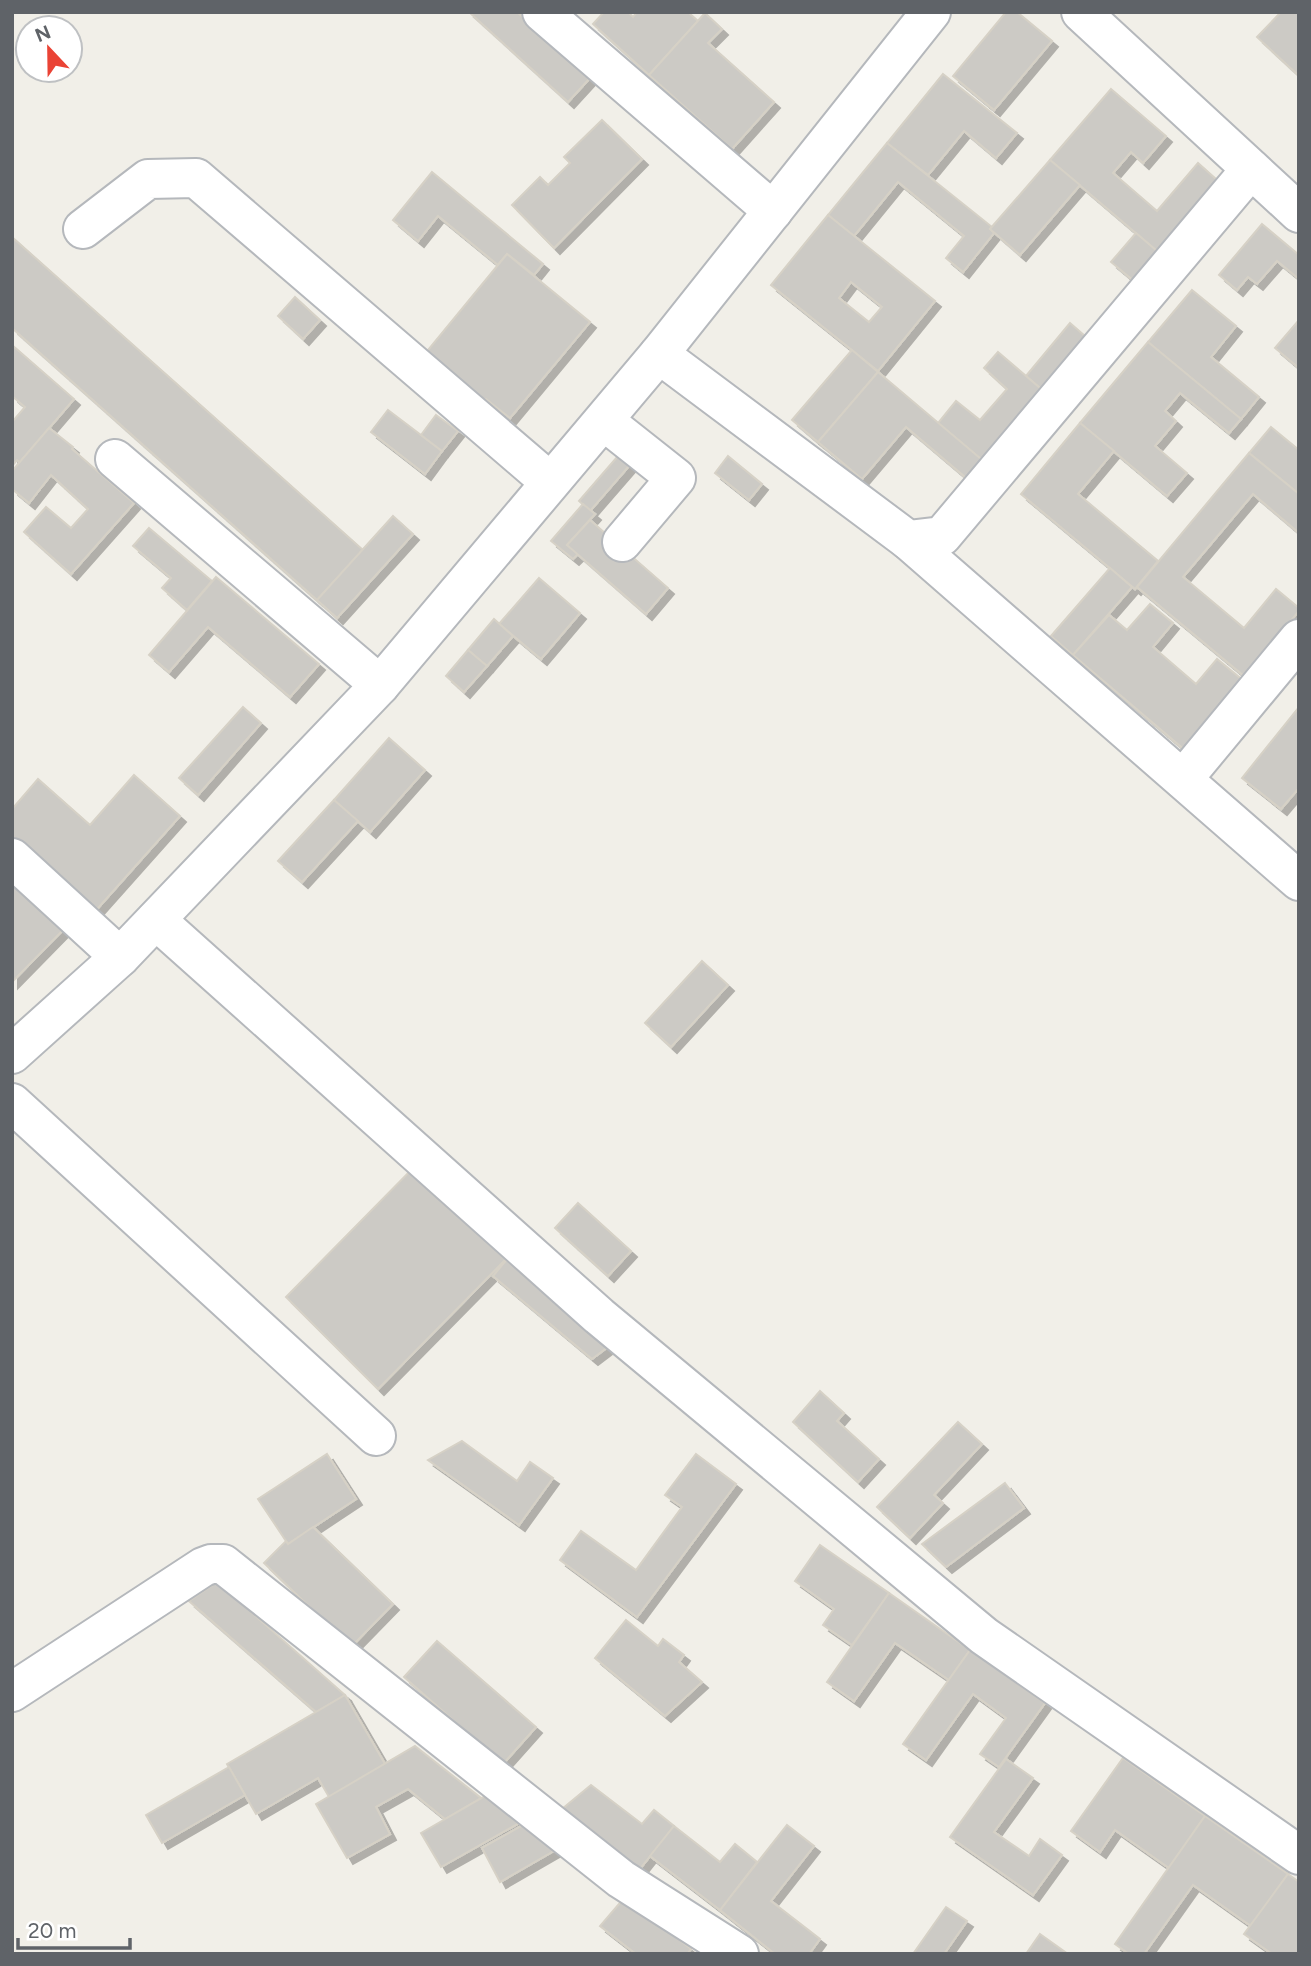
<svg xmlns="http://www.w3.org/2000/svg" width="1311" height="1966" font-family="Figtree,sans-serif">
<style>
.building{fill:#cccac5;stroke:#d6d1c6;stroke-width:2;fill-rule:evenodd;filter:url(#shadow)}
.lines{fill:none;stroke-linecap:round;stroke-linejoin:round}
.minor-casing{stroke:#b5b8bc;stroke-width:42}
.minor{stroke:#fff;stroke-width:38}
</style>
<defs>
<filter id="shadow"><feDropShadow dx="6" dy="6" stdDeviation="0" flood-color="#0004"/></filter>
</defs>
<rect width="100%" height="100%" fill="#f1efe8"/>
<!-- building -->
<g class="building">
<polygon points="469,12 517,12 590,78 568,102"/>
<polygon points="604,12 628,12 633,17 637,12 688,12 698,21 649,75 593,24"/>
<polygon points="1006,12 1017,12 1052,41 994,110 953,76"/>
<polygon points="1281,12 1299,12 1299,76 1257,37"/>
<polygon points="705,13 722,29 708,43 774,102 732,149 649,75"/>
<polygon points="943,74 1017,133 996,158 964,131 928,175 887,143"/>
<polygon points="1111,89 1166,136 1143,163 1131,152 1113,173 1157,211 1198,163 1225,187 1164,257 1050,160"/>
<polygon points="602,120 642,159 554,248 512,205 540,177 548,185 570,163 564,157"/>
<polygon points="887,143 992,227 990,229 994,233 963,272 946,258 964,236 898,182 854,236 828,215"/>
<polygon points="1050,160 1080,185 1020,255 990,229"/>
<polygon points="432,172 543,264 534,275 507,254 498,265 438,216 418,241 393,220"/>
<path d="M828,215L935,301L878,371L771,285ZM851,282L882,307L869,322L839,298Z"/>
<polygon points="1262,224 1299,255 1299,279 1277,261 1257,284 1248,277 1237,290 1219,275"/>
<polygon points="1136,233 1164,257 1140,286 1111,262"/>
<polygon points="12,237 363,550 317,600 12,328"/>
<polygon points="507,254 590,322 510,418 486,399 481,404 423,356"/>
<polygon points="1192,290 1236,326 1211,357 1259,397 1241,419 1148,342"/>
<polygon points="295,297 320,320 303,339 278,316"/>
<polygon points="1299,320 1299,368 1275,348"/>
<polygon points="1070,323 1092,342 1047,394 1026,376"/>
<polygon points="1148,342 1241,419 1229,433 1180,393 1165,411 1176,421 1155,446 1187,473 1167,496 1080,423"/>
<polygon points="12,345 74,399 20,462 17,460 12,466 12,422 25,407 12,396"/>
<polygon points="852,350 878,372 818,442 792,420"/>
<polygon points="998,352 1047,394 987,464 938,423 956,401 980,420 1007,389 984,368"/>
<polygon points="878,372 987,464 971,482 906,427 862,479 818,442"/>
<polygon points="388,410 442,451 425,474 371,432"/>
<polygon points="436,415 458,431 442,451 421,435"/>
<polygon points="1080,423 1114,451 1078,494 1158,561 1135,589 1021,494"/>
<polygon points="1271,427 1299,450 1299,494 1249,453"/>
<polygon points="49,428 73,447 72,449 134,503 71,574 24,532 46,507 71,528 88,509 51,475 29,503 12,489 12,471"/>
<polygon points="1249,453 1299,494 1299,533 1253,494 1183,577 1244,628 1276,589 1299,608 1299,611 1244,676 1137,587"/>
<polygon points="618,456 629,466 590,511 579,501"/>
<polygon points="728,456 762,484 749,500 715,473"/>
<polygon points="583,504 595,514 567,545 578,554 573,559 551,541"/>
<polygon points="393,516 413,534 337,618 317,600"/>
<polygon points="590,520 668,588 646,614 567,545"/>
<polygon points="149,528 212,581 187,610 162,588 171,578 133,546"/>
<polygon points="1110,568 1132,587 1073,655 1051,636"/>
<polygon points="216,577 319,664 290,697 208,627 169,672 149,655"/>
<polygon points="539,578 580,613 541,659 499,624"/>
<polygon points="1150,604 1173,623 1153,647 1196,684 1217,659 1245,682 1186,751 1073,655 1109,615 1127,630"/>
<polygon points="494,619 513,636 487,666 468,650"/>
<polygon points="468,650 487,666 464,692 446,676"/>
<polygon points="243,707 261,723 198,795 179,778"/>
<polygon points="1299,707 1299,788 1281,809 1242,778"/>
<polygon points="389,738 425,770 370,832 334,800"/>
<polygon points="134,775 180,816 90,917 12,841 12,809 38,779 90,825"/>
<polygon points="334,800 358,821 302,882 278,861"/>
<polygon points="12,880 62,931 12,982"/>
<polygon points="702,961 728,985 671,1047 645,1023"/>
<polygon points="414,1167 513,1252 378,1389 286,1297"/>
<polygon points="578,1203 631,1251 608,1276 555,1228"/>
<polygon points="513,1252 617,1340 592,1359 493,1276"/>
<polygon points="820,1391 844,1413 837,1421 879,1459 858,1482 793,1422"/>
<polygon points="958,1422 982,1444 934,1495 943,1503 910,1538 877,1507"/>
<polygon points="462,1441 517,1481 530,1462 553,1478 519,1525 428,1460"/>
<polygon points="327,1454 356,1499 288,1544 258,1499"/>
<polygon points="696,1454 736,1484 637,1617 560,1560 581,1531 636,1570 682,1507 665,1495"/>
<polygon points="1005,1483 1024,1508 946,1567 922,1544"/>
<polygon points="313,1527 393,1604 351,1647 264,1563 286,1541 288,1544"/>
<polygon points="820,1545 889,1593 852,1645 823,1625 834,1609 795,1581"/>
<polygon points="217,1582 345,1695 316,1712 189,1601"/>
<polygon points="889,1593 970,1650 949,1680 895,1643 854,1701 827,1682"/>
<polygon points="626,1620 658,1646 663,1639 684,1655 679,1662 702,1682 665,1716 595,1658"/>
<polygon points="437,1641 536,1727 503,1764 404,1677"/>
<polygon points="970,1650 1045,1703 999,1767 980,1754 1006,1718 973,1694 926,1760 903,1744"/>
<polygon points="345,1695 385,1764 329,1797 318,1778 256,1814 227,1764"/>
<polygon points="415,1746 481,1798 445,1819 408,1789 376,1807 390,1834 347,1858 316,1804"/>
<polygon points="1123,1758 1205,1816 1169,1868 1115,1830 1100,1852 1071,1831"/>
<polygon points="1006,1759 1033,1778 994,1832 1029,1856 1040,1839 1062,1855 1033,1895 950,1837"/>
<polygon points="229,1767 245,1795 162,1843 146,1815"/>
<polygon points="591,1785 642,1824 654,1810 674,1826 639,1870 562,1809"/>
<polygon points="487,1795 521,1822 441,1867 421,1833"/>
<polygon points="1205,1816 1288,1874 1251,1926 1193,1885 1144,1954 1129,1954 1115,1944"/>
<polygon points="525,1824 559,1848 500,1882 482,1848"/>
<polygon points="787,1825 814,1846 771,1901 820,1939 809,1954 775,1954 720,1910"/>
<polygon points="674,1826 720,1862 735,1844 757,1862 720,1910 650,1856"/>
<polygon points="1288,1874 1299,1882 1299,1954 1272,1954 1244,1934"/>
<polygon points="625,1897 691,1949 687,1954 636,1954 600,1926"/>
<polygon points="946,1907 967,1921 944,1954 913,1954"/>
<polygon points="1040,1934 1068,1954 1026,1954"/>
</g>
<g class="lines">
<!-- minor casing -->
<g class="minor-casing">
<g id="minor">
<polyline points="542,12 773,211"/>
<polyline points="1081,12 1299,213"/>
<polyline points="83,229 148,179 196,178 550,482"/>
<polyline points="659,354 908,540 942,536 1251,169"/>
<polyline points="604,421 676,478 622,542"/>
<polyline points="115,459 380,685"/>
<polyline points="908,540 1299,881"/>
<polyline points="1183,779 1299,639"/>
<polyline points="12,858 120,957"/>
<polyline points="156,920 599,1316 984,1636 1299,1855"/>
<polyline points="12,1054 120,957 380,685 659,354 931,12"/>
<polyline points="12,1103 376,1436"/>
<polyline points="12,1692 203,1567 211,1564 223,1564 621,1879 739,1954"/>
</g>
</g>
<!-- minor -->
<use href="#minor" class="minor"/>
</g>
<!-- border -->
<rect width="1311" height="1966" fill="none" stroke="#5f6368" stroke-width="28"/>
<!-- north arrow -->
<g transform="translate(49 49) rotate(338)"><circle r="33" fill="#ffffff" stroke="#bfc1c3" stroke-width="2"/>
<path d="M0-5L12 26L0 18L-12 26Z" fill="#ea4335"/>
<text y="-10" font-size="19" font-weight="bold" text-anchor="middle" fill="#5f6368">N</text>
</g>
<!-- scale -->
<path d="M18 1938v10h112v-10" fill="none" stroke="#5f6368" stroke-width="3.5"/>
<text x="28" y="1938" font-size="21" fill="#5f6368" stroke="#ffffff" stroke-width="5" paint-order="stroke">20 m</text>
</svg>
